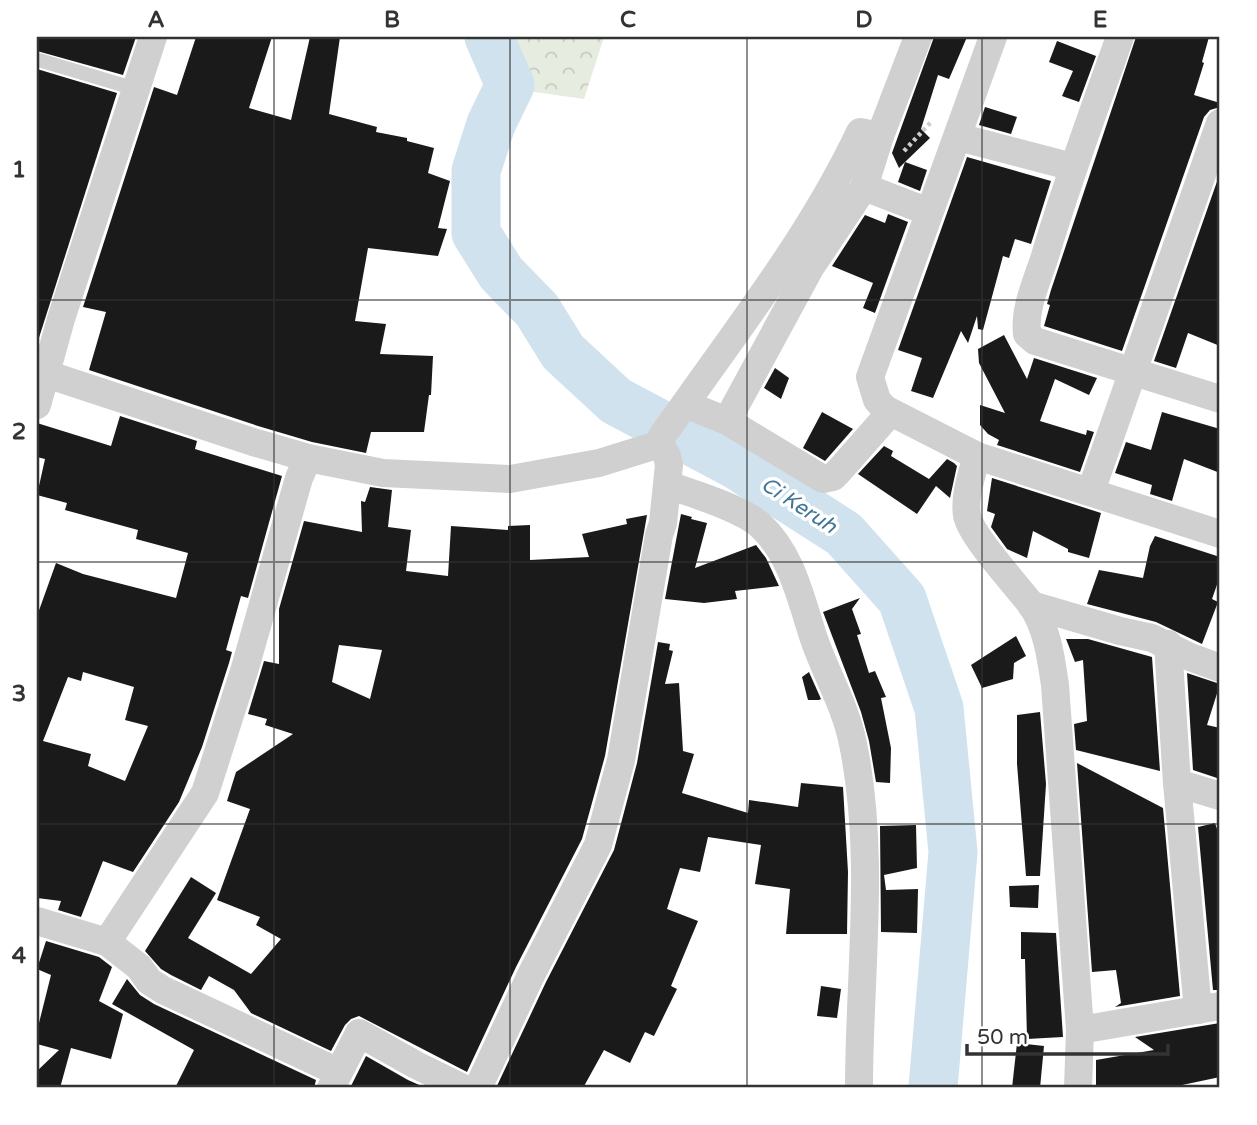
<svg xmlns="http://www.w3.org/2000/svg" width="1257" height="1125" font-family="'Varela Round',sans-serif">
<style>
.forest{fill:url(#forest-crowns)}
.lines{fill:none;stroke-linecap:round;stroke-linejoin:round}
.river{stroke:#cfe2ee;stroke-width:49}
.building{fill:#1a1a1a;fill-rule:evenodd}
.path{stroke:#cdcdcd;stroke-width:4.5;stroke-dasharray:3.5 3.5;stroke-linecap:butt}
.service{stroke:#d0d0d0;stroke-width:14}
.minor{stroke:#d0d0d0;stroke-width:28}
.grid{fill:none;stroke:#333;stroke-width:2;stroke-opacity:0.55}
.labels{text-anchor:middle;stroke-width:7;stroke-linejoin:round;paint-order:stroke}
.water-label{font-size:21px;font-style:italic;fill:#3f7597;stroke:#fff}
.neatline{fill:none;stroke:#333;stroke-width:2.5}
.grid-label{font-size:23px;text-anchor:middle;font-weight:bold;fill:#333}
</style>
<defs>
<pattern id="forest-crowns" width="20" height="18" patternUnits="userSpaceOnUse" patternTransform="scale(1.75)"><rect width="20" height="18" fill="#e6ecdf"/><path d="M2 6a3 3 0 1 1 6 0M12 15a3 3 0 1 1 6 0" fill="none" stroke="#c6cbc0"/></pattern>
</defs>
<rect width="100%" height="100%" fill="#fff"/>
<!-- forest -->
<polygon class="forest" points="476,37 604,37 584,99 486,85"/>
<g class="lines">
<!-- river -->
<polyline class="river" points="489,37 510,85 491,124 476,171 476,233 501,273 537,310 563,352 616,401 735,464 844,534 902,599 939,708 953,852 933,1088"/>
</g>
<!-- building -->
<g class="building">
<polygon points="37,37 136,37 123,75 37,51"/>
<polygon points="196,37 272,37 249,108 291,120 310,37 340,37 329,114 377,127 376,132 407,138 407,141 434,148 428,173 450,181 438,228 447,229 438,256 368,248 355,321 386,324 380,354 433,356 431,395 429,395 424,432 371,432 366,453 312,442 258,426 89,370 106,312 83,307 154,87 177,95"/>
<polygon points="934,37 967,37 949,79 938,75 921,129 930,138 905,162 927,170 920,191 898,182 905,162 899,168 892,153"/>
<polygon points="1136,37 1209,37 1202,62 1204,63 1194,95 1220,103 1220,107 1210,110 1204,117 1122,351 1044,326 1050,305 1047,304 1051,290"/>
<polygon points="1057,41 1096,56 1079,102 1062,96 1073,71 1049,62"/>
<polygon points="37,69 117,93 37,344"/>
<polygon points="985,107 1017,117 1011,134 979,125"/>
<polygon points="967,157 1051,181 1031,244 1015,239 1009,258 1003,256 983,330 978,329 977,316 968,343 961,331 933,398 911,391 922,358 898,350"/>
<polygon points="1220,173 1220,346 1188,333 1176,368 1154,361"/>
<polygon points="888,214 908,222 875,313 863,308 873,283 832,266 865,215 885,223"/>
<polygon points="1004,335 1027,379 1034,358 1097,378 1089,395 1055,379 1040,421 1086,435 1087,430 1094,432 1080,472 997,445 999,440 988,434 980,425 980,405 1005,413 979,363 978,349"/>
<polygon points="775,368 789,378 781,399 764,388"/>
<polygon points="822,412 853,429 825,461 803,448"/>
<polygon points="1162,412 1220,429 1220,473 1184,459 1172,501 1150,494 1152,485 1115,473 1126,442 1151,450"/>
<path d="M120,416L197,441L195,449L282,476L248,598L241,596L226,650L232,652L229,663L202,747L179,802L133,872L103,861L81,917L58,910L61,901L37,898V616L56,563L83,574L176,598L188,553L136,539L138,530L65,510L67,503L37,495L45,459L37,457V423L111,446ZM83,672L134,687L125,720L148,726L125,781L88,766L91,754L43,741L68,677L81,681Z"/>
<polygon points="884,446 893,451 891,456 929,479 947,459 954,463 957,466 950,498 936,486 917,514 858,474"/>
<polygon points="992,478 1101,513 1089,558 1068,552 1068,549 1033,531 1027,558 1007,549 991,527 995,514 987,511"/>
<path d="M370,487L392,490L388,527L411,530L406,571L448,576L451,526L508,530V526L530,525V560L589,557L582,534L627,524L626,519L647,515L605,756L582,839L516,967L467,1072L359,1016L351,1019L345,1025L331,1051L251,1013L234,990L209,976L201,990L171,975L161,969L145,951L191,877L216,893L188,938L251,974L281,939L256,925L260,917L217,900L250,809L227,801L236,772L293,734L265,725L267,719L248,714L264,661L279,664V609L304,521L362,532L361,501L365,502ZM339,645L382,650L370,699L332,682Z"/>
<polygon points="681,514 692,517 691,519 707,523 695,568 756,545 766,558 779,586 735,591 737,599 704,603 665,599"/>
<polygon points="1155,536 1220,557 1220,576 1212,599 1218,602 1202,644 1156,622 1087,604 1099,570 1143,578 1150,546"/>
<polygon points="860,598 852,609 861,634 857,635 869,673 875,671 886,697 881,698 891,748 890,783 876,782 869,741 861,712 823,612"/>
<polygon points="1016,636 1026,656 1014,663 1013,679 982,688 971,665"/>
<polygon points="1066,639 1088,639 1152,657 1160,771 1076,750 1074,724 1087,721 1083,660 1075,662"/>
<polygon points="658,642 670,644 669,650 673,651 665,684 679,683 683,751 694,754 682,793 748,813 749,800 798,807 801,783 843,787 848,872 847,934 786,934 790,889 755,884 761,845 708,837 700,872 680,868 667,909 698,921 671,986 677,989 654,1036 645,1032 630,1063 604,1050 583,1088 496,1088 546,982 614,850 637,763"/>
<polygon points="809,672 821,699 819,700 808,700 802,677"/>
<polygon points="1187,673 1220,684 1207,725 1220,728 1220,779 1193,770"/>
<polygon points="1040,712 1046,784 1040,876 1026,876 1017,764 1017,715"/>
<polygon points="1077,763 1163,808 1180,996 1115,1007 1121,1003 1116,970 1092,972"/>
<polygon points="1215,823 1220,838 1220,990 1213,990 1198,827"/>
<polygon points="916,825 917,868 884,875 886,890 918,889 917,933 881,932 880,826"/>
<polygon points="1039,885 1038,908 1010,907 1009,886"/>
<polygon points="1021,932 1056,933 1063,1037 1027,1039 1025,959 1021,959"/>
<polygon points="46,941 99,957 112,967 99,1001 123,1014 111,1059 71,1048 60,1088 37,1088 37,1071 59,1050 37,1044 37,1031 51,975 37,969"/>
<polygon points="127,979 140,995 154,1004 316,1080 314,1088 175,1088 194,1050 112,1004"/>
<polygon points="821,986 841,989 837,1018 817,1016"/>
<polygon points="1220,1023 1220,1077 1168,1088 1096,1088 1096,1060 1154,1050 1135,1037"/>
<polygon points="1017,1043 1044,1046 1040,1088 1012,1088"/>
<polygon points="366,1056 408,1080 426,1088 350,1088"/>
</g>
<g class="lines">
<!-- path -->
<polyline class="path" points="904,151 932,121"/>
<!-- service -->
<polyline class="service" points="39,60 136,89"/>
<!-- minor -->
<g class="minor">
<polyline points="993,37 870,377 877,400 885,409 977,456 1220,534"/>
<path d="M1120,37C1094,110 1067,182 1045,256C1037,281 1024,308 1027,334L1035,341L1220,399"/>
<polyline points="958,137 1073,167"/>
<polyline points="864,187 929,212"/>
<polyline points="37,371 253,442 308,458 383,473 510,479 599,463 660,444"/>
<path d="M685,404C747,316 814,230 860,132L880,136"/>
<polyline points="37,405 61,319 153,37"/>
<polyline points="727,421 810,268 864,187 880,136 918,37"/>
<polyline points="660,444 662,436 685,404 727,421 823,479 833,477 838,472 890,413"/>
<path d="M977,456C972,474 964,496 967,515C970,535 1016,585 1030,603C1047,626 1051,658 1055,685L1080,1030L1078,1088"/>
<path d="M668,485C693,494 741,508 760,525C792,554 801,600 814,639C826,674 846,707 853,744C876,855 859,975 859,1088"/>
<polyline points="1091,491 1220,123"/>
<polyline points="1031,605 1120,631 1152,638 1190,657 1220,668"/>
<polyline points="1168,644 1177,783 1198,1010"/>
<polyline points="1177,783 1220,796"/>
<polyline points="37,921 107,942 205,793 245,668 299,478 308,458"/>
<polyline points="107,942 139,967 149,981 163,990 338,1072"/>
<polyline points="1080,1030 1220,1006"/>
<polyline points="331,1088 359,1033 416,1065 463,1088"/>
<polyline points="478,1088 531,975 598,845 621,760 659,535 663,523 669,465 667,456 660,444"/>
</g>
</g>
<!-- grid -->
<path class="grid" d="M274,37V1088M510,37V1088M747,37V1088M982,37V1088M37,300H1220M37,562H1220M37,824H1220"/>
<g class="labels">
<!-- water labels -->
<g class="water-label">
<text transform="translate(799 505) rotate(33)" y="7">Ci Keruh</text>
</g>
</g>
<!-- border -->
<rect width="1257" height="1125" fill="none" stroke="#ffffff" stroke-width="77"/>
<!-- scale -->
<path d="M967 1044v10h201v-10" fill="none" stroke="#333333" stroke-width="3.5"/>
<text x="977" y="1044" font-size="21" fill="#333333" stroke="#ffffff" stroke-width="5" paint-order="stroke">50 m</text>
<rect x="38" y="38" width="1180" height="1048" class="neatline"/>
<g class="grid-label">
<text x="156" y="27">A</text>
<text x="392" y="27">B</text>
<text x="628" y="27">C</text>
<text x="864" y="27">D</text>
<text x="1100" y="27">E</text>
<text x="19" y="177">1</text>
<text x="19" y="439">2</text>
<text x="19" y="701">3</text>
<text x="19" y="963">4</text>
</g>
</svg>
